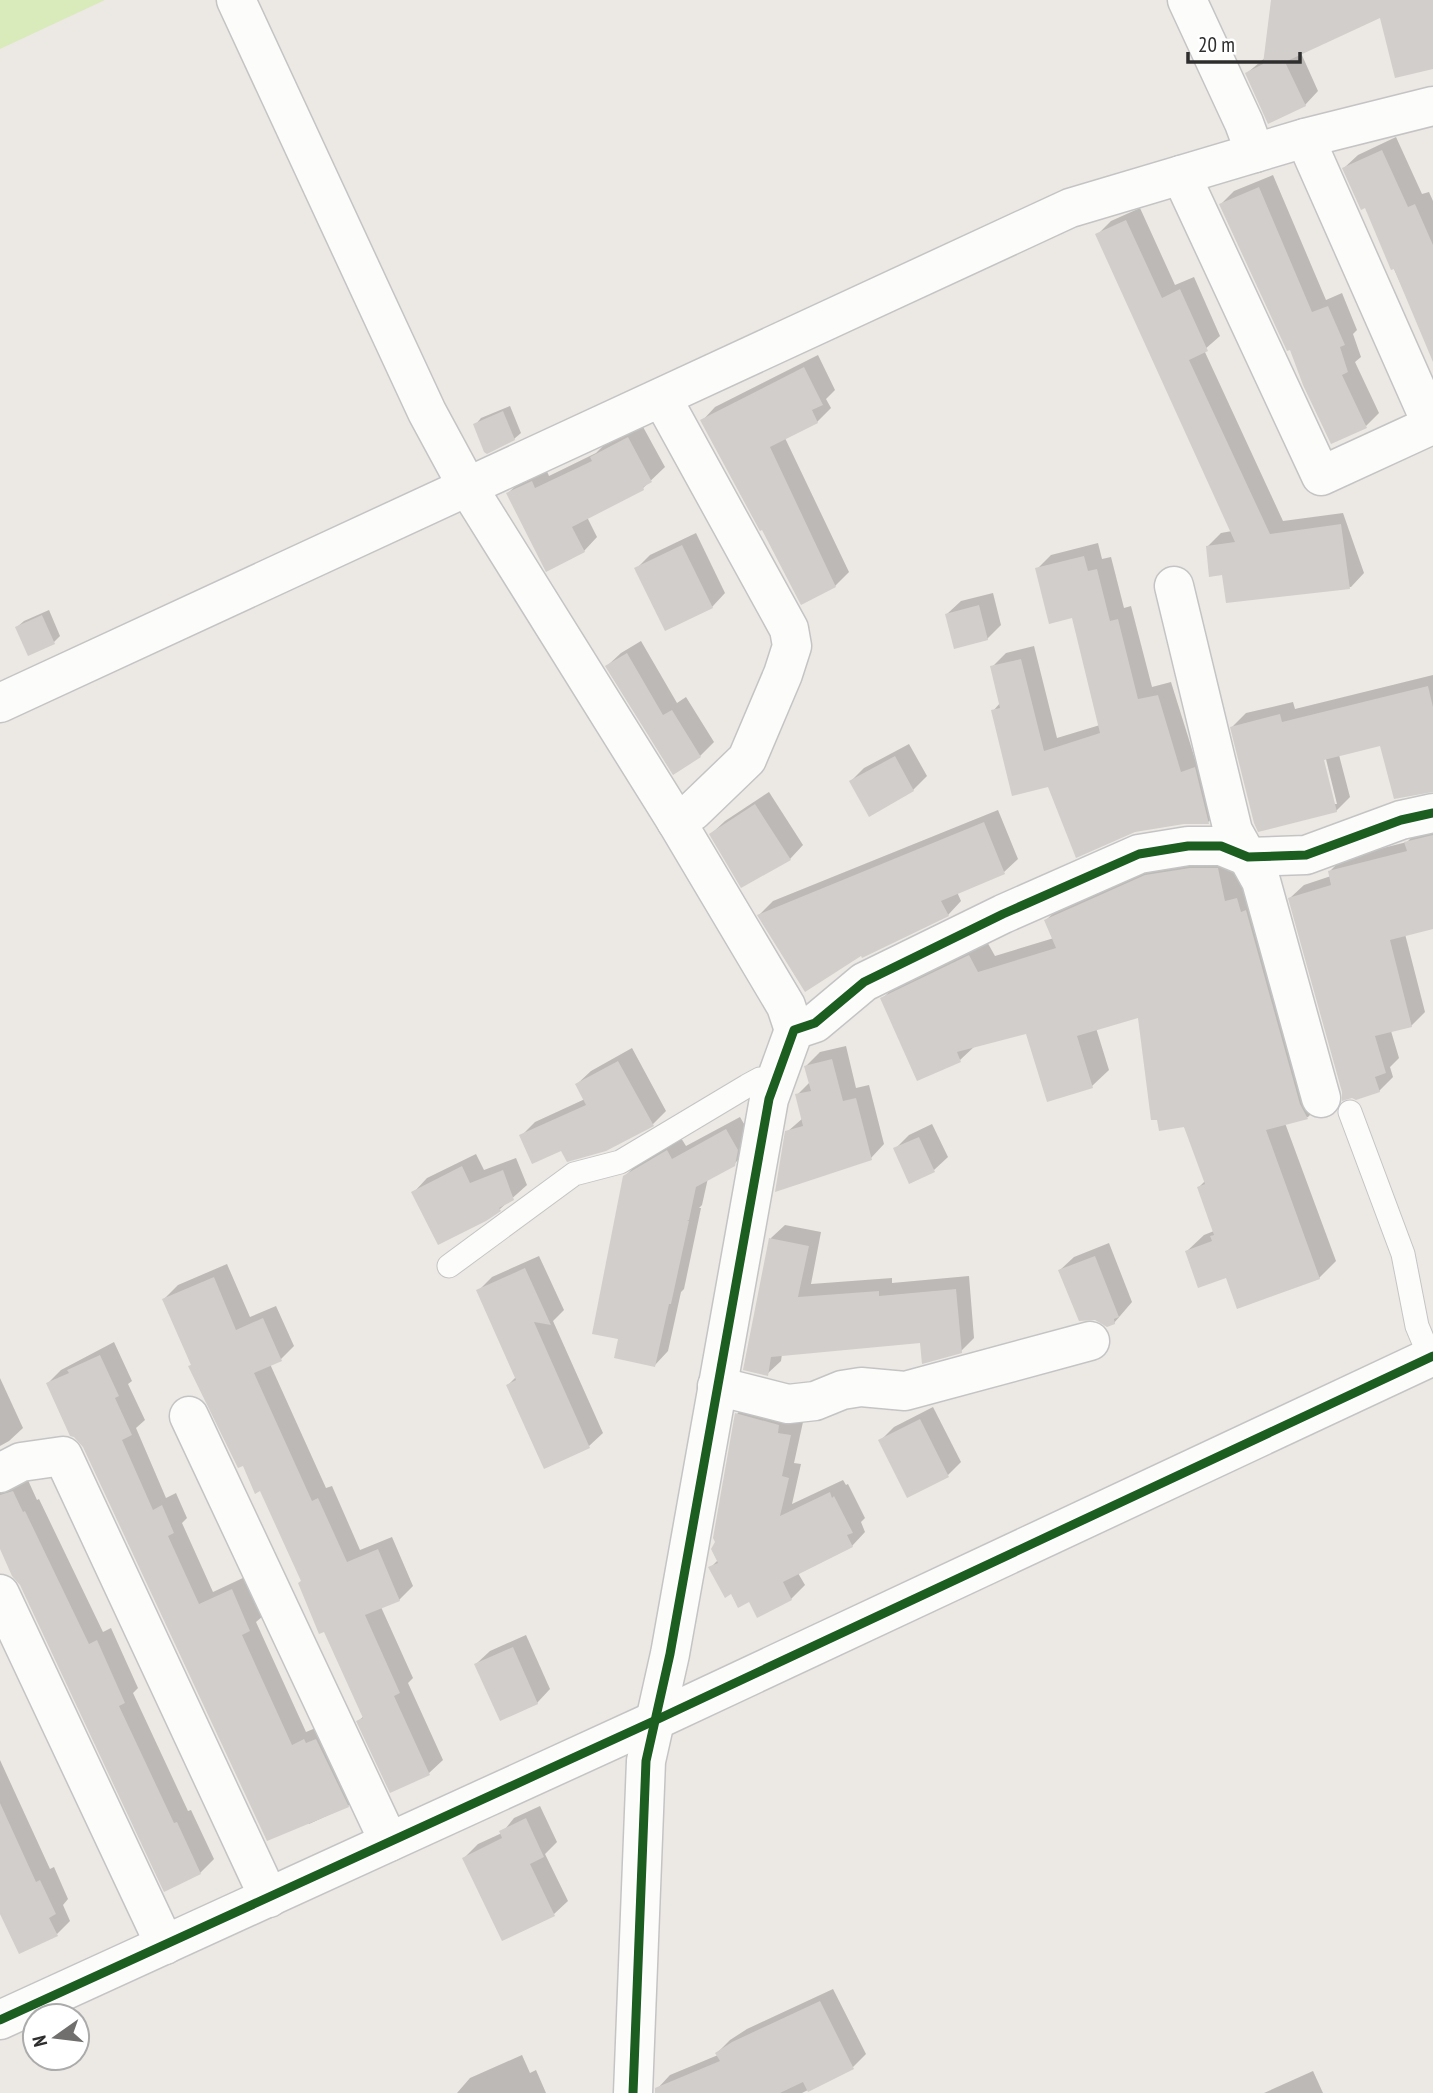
<svg xmlns="http://www.w3.org/2000/svg" width="1433" height="2093" font-family="'PT Sans Narrow',sans-serif">
<style>
.pitch{fill:#d9eabb}
.shadow{fill:#0003;fill-rule:evenodd}
.building{fill:#d1cecb}
.lines{fill:none;stroke-linecap:round;stroke-linejoin:round}
.lane-casing{stroke:#c5c4c5;stroke-width:25}
.street-casing{stroke:#c5c4c5;stroke-width:41}
.secondary-casing{stroke:#c5c4c5;stroke-width:41}
.lane{stroke:#fcfcfb;stroke-width:23}
.street{stroke:#fcfcfb;stroke-width:38}
.secondary{stroke:#fcfcfb;stroke-width:38}
.cycleway-casing{stroke:#fff;stroke-width:13}
.cycleway{stroke:#1b5e20;stroke-width:9}
</style>
<rect width="100%" height="100%" fill="#ece8e4"/>
<!-- pitch -->
<polygon class="pitch" points="0,0 105,0 0,49"/>
<!-- shadow -->
<g class="shadow">
<polygon points="1273,0 1433,0 1433,69 1381,16 1301,53 1318,91 1305,105 1247,73 1266,57"/>
<polygon points="1396,137 1422,194 1429,192 1433,201 1433,340 1427,343 1366,206 1344,168 1358,155"/>
<polygon points="1273,175 1326,300 1342,293 1357,330 1353,334 1361,357 1355,362 1379,413 1366,426 1291,348 1221,204 1234,191"/>
<polygon points="1140,208 1175,285 1194,277 1220,336 1204,350 1283,521 1343,513 1364,573 1351,587 1228,601 1224,573 1208,546 1221,533 1232,531 1097,235 1111,221"/>
<polygon points="818,355 835,390 826,399 831,408 817,422 785,438 849,572 835,586 763,527 702,421 715,407"/>
<polygon points="510,406 521,433 514,439 475,425 481,418"/>
<polygon points="642,425 665,467 643,488 587,517 597,537 584,551 508,493 522,480 546,469 549,476 596,453 605,444"/>
<polygon points="696,533 725,593 712,607 637,568 650,555"/>
<polygon points="1098,543 1102,559 1111,557 1124,608 1131,606 1152,687 1171,682 1195,759 1209,755 1222,809 1208,822 1049,785 993,711 1001,702 992,667 1006,653 1034,646 1057,738 1100,725 1073,616 1037,569 1051,555"/>
<polygon points="993,593 1001,625 987,639 947,614 961,601"/>
<polygon points="49,610 60,636 54,642 17,627 24,621"/>
<polygon points="641,641 677,703 686,697 714,742 700,756 607,666 621,653"/>
<path d="M1433,675V790L1382,744L1339,755L1350,797L1336,811L1232,727L1246,713L1293,702L1295,709ZM1324,751L1337,804H1333L1320,752Z"/>
<polygon points="909,744 927,776 913,790 851,781 864,768"/>
<polygon points="769,792 803,845 790,859 711,834 725,821"/>
<polygon points="998,810 1018,859 1004,872 957,892 961,901 948,915 759,915 773,901"/>
<polygon points="1433,826 1433,927 1405,934 1425,1012 1411,1026 1391,1031 1399,1058 1390,1067 1393,1077 1379,1091 1290,898 1304,885 1331,876 1330,871 1343,858 1407,842 1420,829"/>
<polygon points="1208,852 1254,883 1324,1101 1308,1117 1285,1123 1336,1261 1319,1278 1227,1276 1187,1251 1204,1235 1214,1231 1199,1187 1206,1180 1139,1015 1096,1028 1109,1070 1092,1086 1027,1032 975,1046 960,1060 882,999 899,982 986,940 995,956 1054,938 1046,920 1063,904 1163,859"/>
<polygon points="846,1046 856,1088 869,1085 884,1144 871,1158 787,1132 803,1118 797,1095 810,1082 806,1066 820,1052"/>
<polygon points="632,1048 666,1111 653,1124 562,1148 521,1136 535,1122 585,1099 577,1084 591,1071"/>
<polygon points="740,1117 751,1136 748,1150 734,1164 708,1178 702,1205 699,1208 701,1208 684,1289 681,1292 668,1351 655,1365 620,1338 625,1176 639,1162 681,1138 686,1146"/>
<polygon points="932,1124 948,1157 934,1170 895,1149 909,1135"/>
<polygon points="476,1154 484,1170 516,1158 527,1185 500,1209 414,1192 427,1178"/>
<polygon points="785,1225 821,1232 811,1284 892,1278 892,1283 969,1276 974,1338 961,1351 922,1341 782,1354 781,1361 767,1374 771,1238"/>
<polygon points="1109,1243 1132,1302 1114,1323 1060,1270 1074,1257"/>
<polygon points="539,1256 564,1310 553,1321 603,1433 589,1446 544,1466 508,1385 516,1377 478,1291 492,1277"/>
<polygon points="227,1264 250,1317 276,1306 294,1346 281,1359 270,1364 326,1488 332,1486 360,1550 392,1537 413,1586 399,1600 381,1607 413,1678 408,1683 443,1760 429,1773 391,1791 358,1721 364,1716 261,1489 193,1364 164,1299 178,1285"/>
<polygon points="114,1342 132,1381 128,1384 145,1420 136,1428 166,1498 176,1493 187,1518 182,1523 213,1592 245,1577 263,1616 256,1622 306,1732 318,1727 361,1792 348,1806 309,1824 48,1383 61,1370"/>
<polygon points="0,1378 23,1428 9,1441 0,1446"/>
<polygon points="750,1400 791,1419 803,1422 794,1463 801,1464 792,1504 843,1480 846,1485 848,1484 865,1518 861,1522 865,1532 852,1546 798,1573 805,1585 791,1599 750,1600 732,1592 711,1567 718,1560 717,1542 737,1414"/>
<polygon points="933,1407 961,1462 948,1475 881,1440 894,1427"/>
<polygon points="0,1476 27,1478 37,1500 39,1499 103,1632 111,1628 138,1688 133,1693 188,1811 191,1810 214,1859 200,1873 165,1889 21,1584 0,1544"/>
<polygon points="526,1635 550,1689 537,1703 476,1664 490,1651"/>
<polygon points="0,1760 50,1869 54,1867 68,1899 63,1905 70,1921 57,1934 0,1910"/>
<polygon points="540,1806 557,1842 545,1854 568,1901 554,1914 464,1858 478,1844 502,1833 514,1818"/>
<polygon points="833,1989 866,2054 853,2067 802,2093 656,2093 657,2089 670,2075 718,2055 717,2053 730,2040 747,2029"/>
<polygon points="522,2055 530,2073 536,2070 546,2093 457,2093 470,2078"/>
<polygon points="1313,2071 1323,2093 1264,2093"/>
</g>
<!-- building -->
<g class="building">
<polygon points="1271,0 1433,0 1433,69 1395,78 1380,18 1285,62 1306,106 1268,124 1245,73 1263,64"/>
<polygon points="1382,150 1408,207 1415,204 1433,245 1433,362 1394,269 1391,270 1365,208 1361,210 1342,168"/>
<polygon points="1259,187 1312,312 1328,306 1345,345 1340,347 1348,372 1342,375 1367,428 1331,444 1303,385 1290,350 1287,351 1219,204"/>
<polygon points="1126,220 1162,298 1180,289 1208,351 1189,360 1270,534 1341,524 1350,589 1226,603 1222,575 1209,577 1206,546 1235,542 1095,234"/>
<polygon points="804,367 823,405 812,410 818,423 770,447 836,587 801,605 762,530 760,531 700,420"/>
<polygon points="503,411 515,440 487,454 484,452 473,424"/>
<polygon points="628,437 652,482 643,487 644,490 572,527 585,552 546,572 506,493 532,481 535,488 592,461 590,457"/>
<polygon points="682,545 713,608 665,631 634,568"/>
<polygon points="1084,556 1088,571 1097,569 1110,621 1118,619 1138,699 1158,695 1181,772 1195,767 1209,824 1184,824 1135,832 1076,858 1048,787 1012,796 991,710 1000,708 990,666 1021,659 1044,751 1100,733 1072,618 1049,624 1035,568"/>
<polygon points="979,605 988,640 954,649 945,614"/>
<polygon points="42,615 55,644 28,656 15,627"/>
<polygon points="627,653 663,715 672,710 701,757 673,775 605,666"/>
<polygon points="1428,686 1433,707 1433,792 1394,799 1380,746 1324,760 1337,812 1258,832 1254,823 1230,727 1280,714 1282,722"/>
<polygon points="895,756 914,791 869,817 849,781"/>
<polygon points="755,804 791,860 741,888 709,834"/>
<polygon points="984,822 1005,874 941,901 949,916 862,958 861,956 805,992 757,915"/>
<polygon points="1433,835 1433,929 1390,940 1412,1027 1375,1036 1386,1073 1375,1077 1380,1092 1356,1100 1352,1098 1342,1101 1342,1092 1288,898 1331,885 1328,871 1407,851 1404,842"/>
<polygon points="1190,868 1218,868 1225,901 1237,898 1241,912 1246,910 1300,1104 1308,1119 1266,1130 1320,1279 1237,1309 1226,1278 1198,1288 1185,1251 1212,1241 1210,1236 1214,1235 1197,1187 1205,1184 1184,1127 1159,1131 1157,1120 1151,1120 1138,1018 1077,1036 1093,1088 1047,1102 1026,1034 957,1052 961,1062 917,1081 880,998 969,955 978,972 1056,948 1044,920 1145,875"/>
<polygon points="832,1059 843,1101 856,1098 872,1160 775,1192 785,1131 803,1126 795,1094 811,1091 804,1066"/>
<polygon points="618,1061 654,1126 606,1151 567,1162 561,1151 532,1164 519,1135 586,1105 575,1084"/>
<polygon points="726,1129 738,1150 735,1166 696,1187 689,1220 687,1221 689,1221 671,1304 669,1304 655,1367 614,1358 618,1339 592,1334 623,1176 667,1150 672,1159"/>
<polygon points="919,1137 935,1172 909,1184 893,1148"/>
<polygon points="462,1166 470,1183 503,1170 514,1200 499,1208 501,1211 486,1221 438,1245 411,1192"/>
<polygon points="769,1238 809,1246 798,1297 879,1291 879,1296 956,1289 962,1353 922,1364 920,1343 771,1357 768,1376 743,1370"/>
<polygon points="1095,1256 1119,1317 1114,1319 1115,1324 1107,1327 1095,1320 1079,1321 1058,1270"/>
<polygon points="525,1268 551,1325 534,1322 590,1448 544,1469 506,1385 516,1380 476,1290"/>
<polygon points="214,1277 236,1330 263,1318 282,1361 254,1373 312,1501 318,1498 347,1562 378,1549 400,1601 365,1615 400,1693 394,1696 430,1775 390,1793 356,1721 363,1718 324,1632 319,1634 298,1583 301,1581 260,1491 255,1494 243,1466 238,1468 188,1366 191,1365 162,1299"/>
<polygon points="100,1355 119,1396 115,1398 132,1435 122,1440 153,1510 162,1505 174,1533 168,1536 199,1604 232,1589 250,1631 242,1635 292,1745 304,1739 306,1743 316,1739 349,1807 267,1841 83,1447 74,1437 70,1436 46,1383 69,1373 67,1370"/>
<polygon points="735,1413 779,1425 778,1433 791,1435 782,1476 789,1478 780,1516 830,1492 832,1498 834,1496 853,1533 847,1535 853,1547 783,1582 792,1600 757,1618 749,1602 738,1608 731,1594 725,1598 708,1567 718,1563 711,1549 715,1542 713,1538"/>
<polygon points="920,1419 949,1477 907,1498 878,1440"/>
<polygon points="13,1491 23,1512 25,1511 89,1644 97,1640 125,1703 119,1706 174,1823 177,1822 201,1874 164,1892 20,1585 12,1576 0,1549 0,1495"/>
<polygon points="513,1647 538,1704 500,1721 474,1664"/>
<polygon points="0,1803 36,1882 40,1880 56,1914 49,1918 58,1936 19,1954 0,1914"/>
<polygon points="526,1818 544,1857 530,1864 555,1916 502,1941 462,1858 502,1838 499,1831"/>
<polygon points="820,2001 854,2069 808,2092 803,2082 780,2093 655,2093 655,2088 720,2061 715,2053 732,2042"/>
</g>
<g class="lines">
<!-- lane casing -->
<g class="lane-casing">
<g id="lane">
<polyline points="1350,1112 1403,1254 1417,1326 1430,1357"/>
<polyline points="449,1266 574,1174 620,1162 747,1086 760,1079 776,1079"/>
</g>
</g>
<!-- street casing -->
<g class="street-casing">
<g id="street">
<polyline points="236,0 427,412 467,486 676,821 786,1006 794,1030"/>
<polyline points="1187,0 1244,123 1255,153"/>
<polyline points="1181,175 1321,476 1432,425 1305,138"/>
<polyline points="662,398 789,629 792,646 783,674 747,759 693,811 676,821"/>
<polyline points="1174,586 1233,831 1261,881 1321,1098"/>
<polyline points="0,703 1070,208 1305,138 1433,106"/>
<polyline points="717,1386 788,1404 815,1401 842,1390 861,1387 905,1391 1090,1341"/>
<polyline points="189,1416 389,1842"/>
<polyline points="0,1473 21,1462 63,1456 269,1898"/>
<polyline points="0,1594 165,1945"/>
<polyline points="633,2093 646,1761 670,1654 769,1099 794,1030 815,1023 864,982 1003,914 1139,854 1188,846 1221,846 1248,857 1306,855 1401,820 1433,813"/>
</g>
</g>
<!-- secondary casing -->
<g class="secondary-casing">
<polyline id="secondary" points="0,2020 656,1720 1433,1356"/>
</g>
<!-- lane -->
<use href="#lane" class="lane"/>
<!-- street -->
<use href="#street" class="street"/>
<!-- secondary -->
<use href="#secondary" class="secondary"/>
<!-- cycleway casing -->
<g class="cycleway-casing">
<g id="cycleway">
<polyline points="0,2020 656,1720 1433,1356"/>
<polyline points="633,2093 646,1761 670,1654 769,1099 794,1030 815,1023 864,982 1003,914 1139,854 1188,846 1221,846 1248,857 1306,855 1401,820 1433,813"/>
</g>
</g>
<!-- cycleway -->
<use href="#cycleway" class="cycleway"/>
</g>
<!-- north arrow -->
<g transform="translate(56 2037) rotate(256)"><circle r="33" fill="#ffffff" stroke="#ababab" stroke-width="2"/>
<path d="M0-5L12 26L0 18L-12 26Z" fill="#706f6e"/>
<text y="-10" font-size="19" font-weight="bold" text-anchor="middle" fill="#2e2e2e">N</text>
</g>
<!-- scale -->
<path d="M1188 52v10h112v-10" fill="none" stroke="#2e2e2e" stroke-width="3.5"/>
<text x="1198" y="52" font-size="21" fill="#2e2e2e" stroke="#ffffff" stroke-width="5" paint-order="stroke">20 m</text>
</svg>
